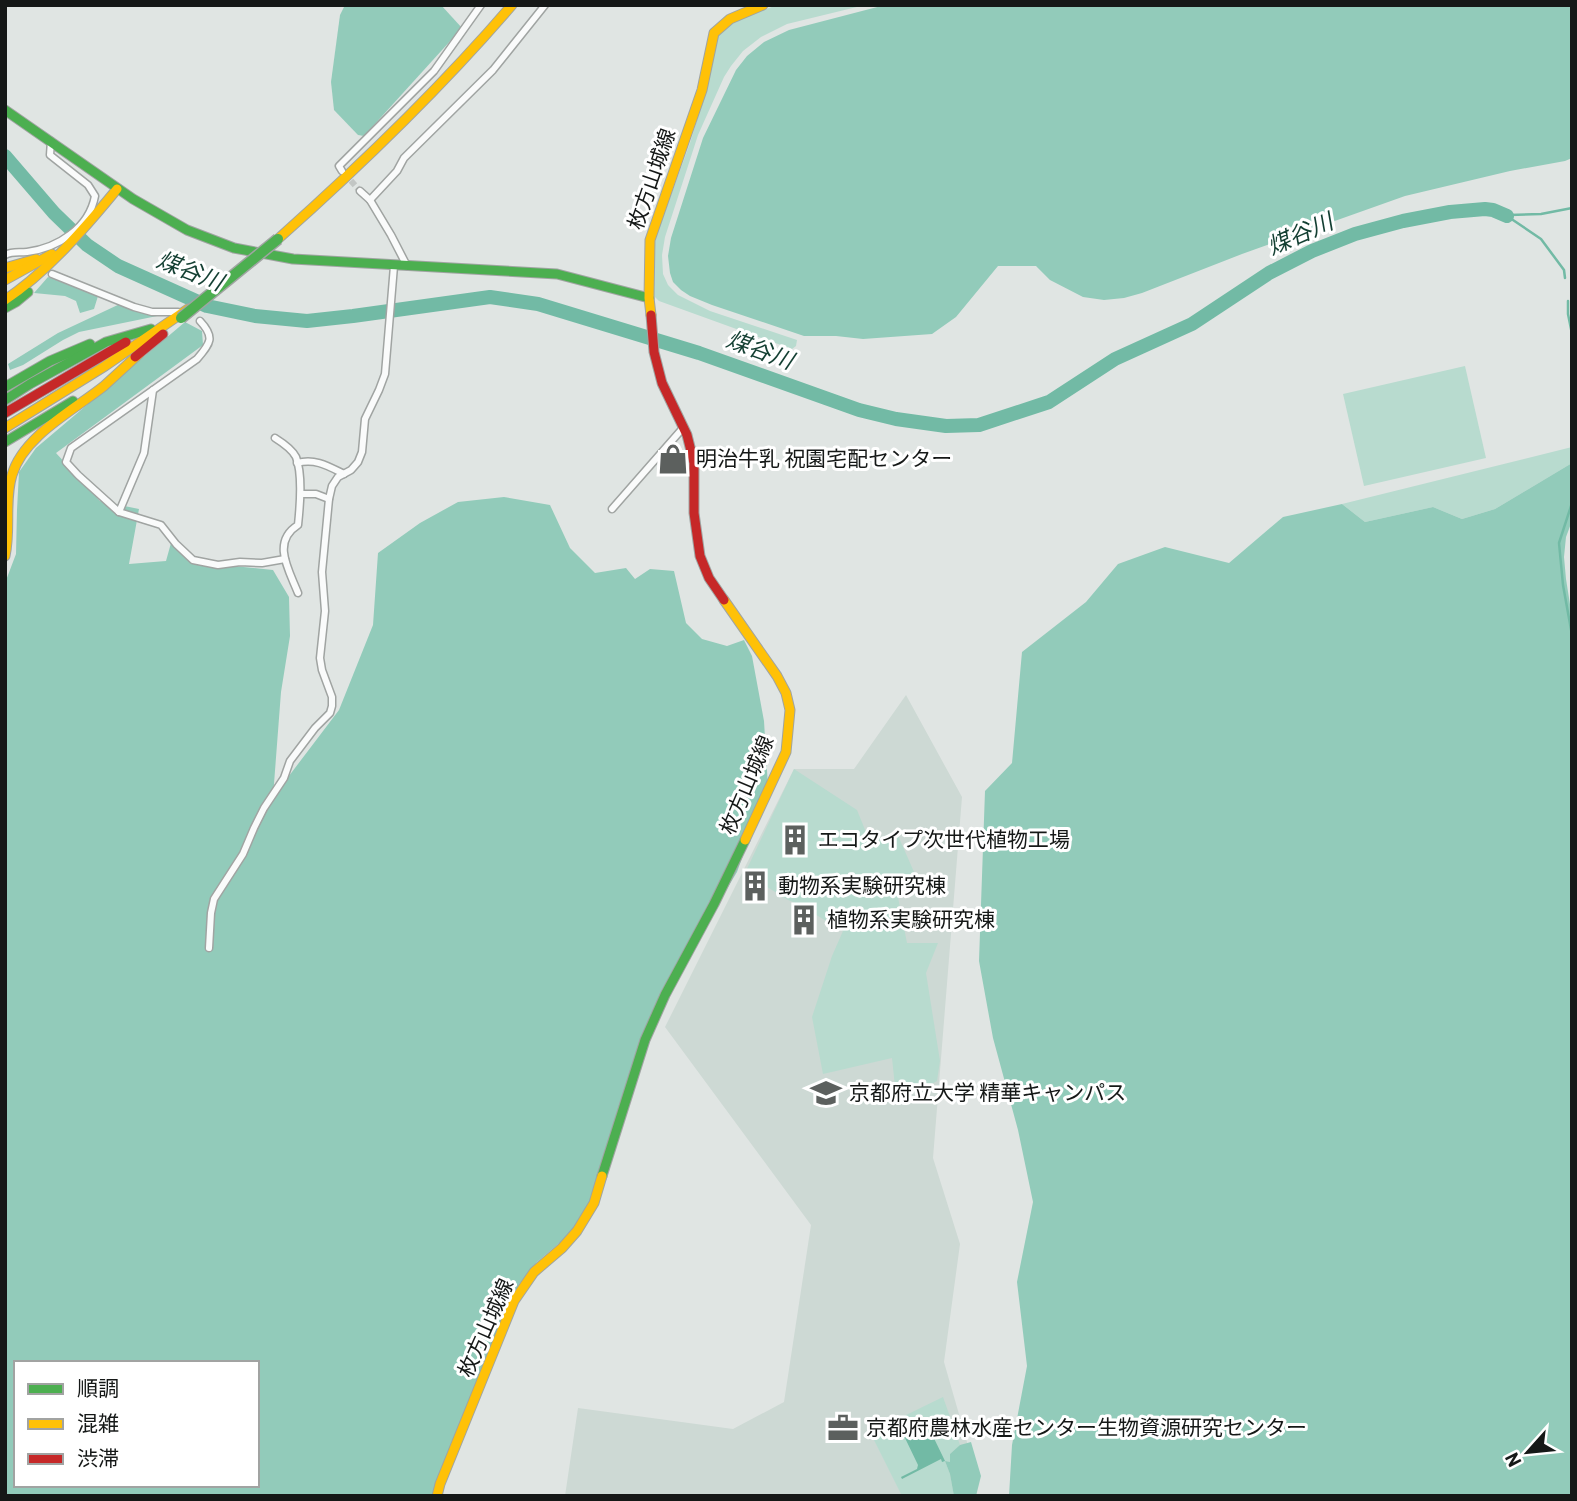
<svg xmlns="http://www.w3.org/2000/svg" width="1577" height="1501" font-family="Barlow,'Noto Sans JP',sans-serif">
<style>
.built{fill:#cdd9d4}
.green{fill:#b8dbcf}
.forest{fill:#92cbba;fill-rule:evenodd}
.water{fill:#72baa5}
.lines{fill:none;stroke-linecap:round;stroke-linejoin:round}
.stream{stroke:#72baa5;stroke-width:2.5}
.river{stroke:#72baa5;stroke-width:14}
.street-tunnel{stroke:#c2c6c4;stroke-width:6;stroke-dasharray:6 3;stroke-linecap:butt}
.street-casing{stroke:#a0a4a2;stroke-width:9}
.fast-casing{stroke:#a0a4a2;stroke-width:11}
.slow-casing{stroke:#a0a4a2;stroke-width:11}
.jam-casing{stroke:#a0a4a2;stroke-width:11}
.street{stroke:#fafbfb;stroke-width:6}
.fast{stroke:#4caf50;stroke-width:9}
.slow{stroke:#ffc107;stroke-width:9}
.jam{stroke:#c62828;stroke-width:9}
.fast-bridge-casing{stroke:#a0a4a2;stroke-width:13;stroke-linecap:butt}
.fast-bridge{stroke:#4caf50;stroke-width:10}
.labels{text-anchor:middle;stroke-width:6;stroke-linejoin:round;paint-order:stroke}
.street-label{font-size:21px;fill:#151817;stroke:#fff}
.poi-label{font-size:21px;fill:#151817;stroke:#fff;text-anchor:start}
.water-label{font-size:23px;font-style:italic;fill:#133f32;stroke:#fff}
</style>
<rect width="100%" height="100%" fill="#e0e5e3"/>
<!-- built -->
<polygon class="built" points="906,695 962,797 933,1158 960,1244 944,1362 977,1477 970,1496 565,1496 578,1408 733,1429 784,1402 811,1225 665,1027 794,769 854,769"/>
<!-- green -->
<g class="green">
<path d="M777,5H865L787,24L761,37L743,51L731,66L724,77L698,135L665,237L662,255L663,274L668,285L678,295L710,311L797,340L796,346L792,349L659,301L654,296L655,241L658,231L690,143L706,91L718,35C731,19 758,13 777,5Z"/>
<polygon points="1465,366 1486,458 1364,486 1343,394"/>
<polygon points="1572,447 1572,463 1495,509 1462,519 1433,507 1365,522 1342,504"/>
<polygon points="794,769 857,810 870,842 896,831 918,881 896,887 907,943 938,943 926,973 940,1061 937,1081 917,1092 896,1096 892,1058 823,1074 812,1017 832,956 843,931 798,904 788,900 745,873"/>
<polygon points="943,1397 960,1445 950,1454 950,1462 945,1461 950,1474 954,1496 902,1496 873,1438 902,1417"/>
</g>
<!-- forest -->
<g class="forest">
<polygon points="345,5 441,5 462,28 364,136 358,135 334,110 331,82 340,15"/>
<polygon points="885,5 1572,5 1572,158 1565,161 1510,171 1405,196 1242,254 1142,293 1124,298 1104,300 1083,297 1050,280 1036,266 998,266 956,317 932,334 863,339 836,336 804,336 712,305 690,296 681,290 673,282 670,273 668,256 671,238 703,138 736,70 747,56 764,42 789,30"/>
<polygon points="48,277 98,296 94,309 80,313 76,301 65,296 34,293"/>
<polygon points="122,303 141,310 170,312 162,315 79,332 63,340 23,365 10,370 8,364 58,333"/>
<path d="M185,322L202,331L203,345L56,453L100,501L139,509L129,564L166,561L171,543L193,562L273,570L289,597L290,636L281,692L273,797L339,710L373,625L378,553L420,523L458,502L504,497L550,505L570,548L595,573L626,568L635,579L650,569L674,571L686,623L702,639L727,646L744,640L752,656L764,721L768,787L737,872L677,972L622,1098L590,1201L575,1227L563,1240L537,1262L520,1283L510,1299L436,1483L432,1496H5V583L16,554L17,510L19,472L36,448ZM16,1363H257V1485H16Z"/>
<polygon points="1572,463 1572,521 1566,537 1564,557 1566,579 1572,617 1572,1496 1009,1496 1012,1445 1027,1366 1017,1282 1033,1202 1018,1130 993,1038 979,961 985,791 1012,763 1022,652 1086,602 1118,564 1165,547 1229,563 1283,517 1342,504 1365,522 1433,507 1462,519 1495,509"/>
<polygon points="971,1442 981,1476 976,1496 954,1496 950,1474 945,1461 950,1462 950,1454 960,1445"/>
</g>
<!-- water -->
<polygon class="water" points="925,1425 928,1426 945,1461 942,1462 941,1459 902,1479 901,1477 917,1469 918,1465 905,1438 906,1436"/>
<g class="lines">
<!-- stream -->
<g class="stream">
<polyline points="1509,215 1541,214 1572,208"/>
<polyline points="1507,216 1541,239 1564,270 1565,278"/>
<polyline points="1568,301 1568,314 1572,334"/>
<polyline points="1572,503 1559,543 1563,585 1572,635"/>
</g>
<!-- river -->
<polyline class="river" points="5,156 54,213 87,245 118,266 207,306 255,316 307,321 353,316 490,297 538,304 699,353 859,410 896,419 946,426 979,425 1049,402 1115,359 1192,324 1269,273 1312,251 1355,234 1403,221 1450,212 1485,209 1493,210 1507,216"/>
<!-- street-tunnel -->
<polyline class="street-tunnel" points="345,174 360,191"/>
<!-- street casing -->
<g class="street-casing">
<g id="street">
<polyline points="342,171 339,166 434,71 481,5"/>
<polyline points="360,191 370,200 391,235 407,266"/>
<polyline points="370,200 397,171 404,158 493,70 545,5"/>
<path d="M5,255C13,251 18,253 27,252C58,248 89,228 95,196L88,185L50,155L51,141"/>
<polyline points="52,274 134,307 152,312 178,312"/>
<path d="M200,321C215,337 211,343 197,359L71,448L66,462L78,475L119,512L161,525L176,544L193,560L218,565L240,562L262,563L285,559"/>
<path d="M275,438C283,443 292,449 296,457C303,475 300,506 298,525C271,542 289,570 298,593"/>
<path d="M297,463C315,458 328,466 344,474"/>
<polyline points="301,494 316,494 329,499"/>
<polyline points="612,509 683,428"/>
<polyline points="119,512 144,453 153,390"/>
<polyline points="209,948 211,913 214,899 243,854 254,828 264,808 284,778 290,761 315,728 330,713 332,706 332,697 322,670 320,658 325,611 322,572 329,499 332,486 338,477 351,470 358,462 362,452 365,419 379,390 385,374 394,266"/>
</g>
</g>
<!-- fast casing -->
<g class="fast-casing">
<g id="fast">
<polyline points="5,110 133,199 187,230 234,248 293,259 557,274 649,298"/>
<polyline points="5,308 16,302 28,292"/>
<polyline points="5,387 50,361 90,344"/>
<polyline points="5,400 30,384 106,342 151,329"/>
<polyline points="5,442 73,401"/>
<polyline points="602,1176 645,1040 665,995 714,904 745,840"/>
</g>
</g>
<!-- slow casing -->
<g class="slow-casing">
<g id="slow">
<path d="M278,239C361,165 440,89 512,5"/>
<polyline points="5,268 36,259"/>
<polyline points="5,280 52,254"/>
<path d="M5,300C47,272 85,228 117,189"/>
<polyline points="651,315 649,298 650,240 702,90 714,33 730,19 763,5"/>
<polyline points="5,428 105,366 188,309"/>
<path d="M5,556C11,530 4,501 12,475C23,436 74,410 104,386C116,375 128,364 140,353"/>
<polyline points="724,600 777,676 786,693 790,710 786,752 745,840"/>
<polyline points="437,1496 440,1484 514,1301 534,1272 562,1248 577,1231 594,1203 602,1176"/>
</g>
</g>
<!-- jam casing -->
<g class="jam-casing">
<g id="jam">
<polyline points="651,315 654,352 662,383 687,435 694,463 694,513 700,556 709,578 724,600"/>
<polyline points="135,357 163,334"/>
<polyline points="5,413 126,342"/>
</g>
</g>
<!-- street -->
<use href="#street" class="street"/>
<!-- fast -->
<use href="#fast" class="fast"/>
<!-- slow -->
<use href="#slow" class="slow"/>
<!-- jam -->
<use href="#jam" class="jam"/>
<!-- fast-bridge casing -->
<g class="fast-bridge-casing">
<polyline id="fast-bridge" points="181,318 278,239"/>
</g>
<!-- fast-bridge -->
<use href="#fast-bridge" class="fast-bridge"/>
</g>
<!-- icons -->
<defs>
<g id="shop-bare" transform="scale(2.415)"><path d="M-5-2.5h2.3a2.7 3.5 0 0 1 5.4 0H5L5.5 6h-11ZM-1.5-2.5h3a1.5 2.3 0 0 0-3 0Z" fill="#5c605e" stroke="#fff" stroke-width="2.5" paint-order="stroke"/></g>
<g id="building-bare" transform="scale(2.415)"><path d="M-4-6H4V6H1V3H-1V6H-4ZM-2.5-4.3h1.7v1.8h-1.7ZM.8-4.3h1.7v1.8H.8ZM-2.5-1h1.7V.8h-1.7ZM.8-1h1.7V.8H.8Z" fill="#5c605e" stroke="#fff" stroke-width="2.5" paint-order="stroke"/></g>
<g id="university-bare" transform="scale(2.415)"><path d="M0-5L7-2L0 1L-7-2ZM-4 1L0 2.5L4 1V4Q0 6-4 4Z" fill="#5c605e" stroke="#fff" stroke-width="2.5" paint-order="stroke"/></g>
<g id="office-bare" transform="scale(2.415)"><path d="M-6-3h4V-5.5h4V-3h4V5H-6ZM-1-4.5V-3h2v-1.5ZM-6 0V1H6V0Z" fill="#5c605e" stroke="#fff" stroke-width="2.5" paint-order="stroke"/></g>
</defs>
<g fill-rule="evenodd">
<use href="#shop-bare" x="673" y="459"/>
<use href="#building-bare" x="795" y="840"/>
<use href="#building-bare" x="755" y="886"/>
<use href="#building-bare" x="804" y="920"/>
<use href="#university-bare" x="826" y="1093"/>
<use href="#office-bare" x="843" y="1428"/>
</g>
<g class="labels">
<!-- street labels -->
<g class="street-label">
<text transform="translate(652 179) rotate(-71)" y="7">枚方山城線</text>
<text transform="translate(747 785) rotate(-67)" y="7">枚方山城線</text>
<text transform="translate(486 1328) rotate(-66)" y="7">枚方山城線</text>
</g>
<!-- poi labels -->
<g class="poi-label">
<text x="696" y="466">明治牛乳 祝園宅配センター</text>
<text x="818" y="847">エコタイプ次世代植物工場</text>
<text x="778" y="893">動物系実験研究棟</text>
<text x="827" y="927">植物系実験研究棟</text>
<text x="849" y="1100">京都府立大学 精華キャンパス</text>
<text x="866" y="1435">京都府農林水産センター生物資源研究センター</text>
</g>
<!-- water labels -->
<g class="water-label">
<text transform="translate(1300 234) rotate(-24)" y="8">煤谷川</text>
<text transform="translate(190 271) rotate(21)" y="8">煤谷川</text>
<text transform="translate(760 350) rotate(20)" y="8">煤谷川</text>
</g>
</g>
<!-- border -->
<rect width="1577" height="1501" fill="none" stroke="#151817" stroke-width="14"/>
<!-- legend -->
<rect x="14" y="1361" width="245" height="126" fill="#ffffff" stroke="#a1a3a2" stroke-width="2"/>
<rect x="28" y="1384" width="35" height="10" fill="#4caf50" stroke="#a1a3a2" stroke-width="2"/>
<text x="77" y="1396" font-size="21" fill="#151817">順調</text>
<rect x="28" y="1419" width="35" height="10" fill="#ffc107" stroke="#a1a3a2" stroke-width="2"/>
<text x="77" y="1431" font-size="21" fill="#151817">混雑</text>
<rect x="28" y="1454" width="35" height="10" fill="#c62828" stroke="#a1a3a2" stroke-width="2"/>
<text x="77" y="1466" font-size="21" fill="#151817">渋滞</text>
<!-- north arrow -->
<g transform="translate(1528 1452) rotate(243)" stroke="#ffffff" stroke-width="5" paint-order="stroke">
<path d="M0-5L12 26L0 18L-12 26Z" fill="#151817"/>
<text y="-10" font-size="19" font-weight="bold" text-anchor="middle" fill="#151817">N</text>
</g>
</svg>
